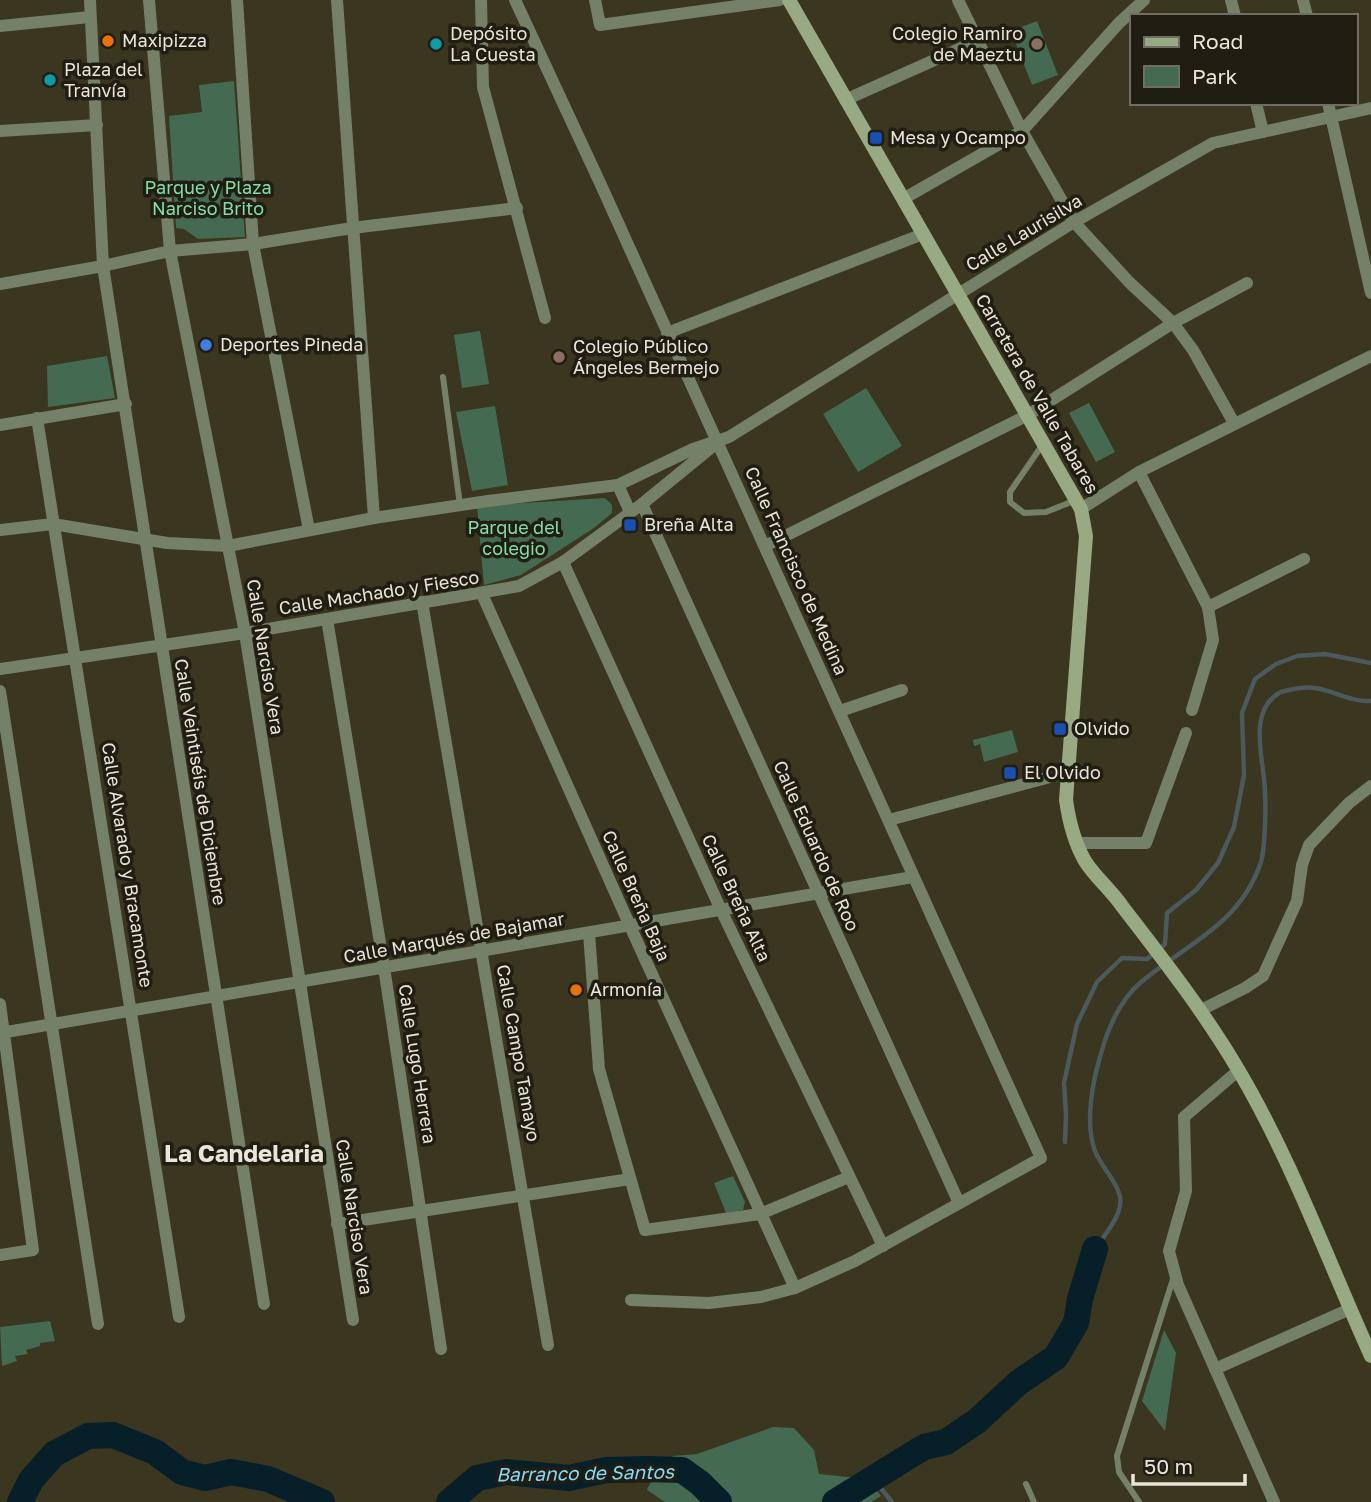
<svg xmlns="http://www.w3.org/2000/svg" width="1371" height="1502" font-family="'Golos Text',sans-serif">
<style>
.green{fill:#446a52}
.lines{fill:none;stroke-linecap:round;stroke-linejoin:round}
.stream{stroke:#4a5a5d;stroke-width:4.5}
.river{stroke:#061f28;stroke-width:26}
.lane{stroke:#748168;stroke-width:6}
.street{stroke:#748168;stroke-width:12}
.secondary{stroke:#97aa83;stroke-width:14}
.food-dot{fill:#e8710a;stroke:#201d13;stroke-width:2.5}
.culture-dot{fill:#0f9aa8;stroke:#201d13;stroke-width:2.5}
.education-dot{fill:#8d6e63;stroke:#201d13;stroke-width:2.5}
.transit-dot{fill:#1a4fb4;stroke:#201d13;stroke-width:2.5}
.shop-dot{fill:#3f7fe0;stroke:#201d13;stroke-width:2.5}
.labels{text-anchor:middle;stroke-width:7;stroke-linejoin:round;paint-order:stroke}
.poi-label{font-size:18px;fill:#e9e5d8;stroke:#201d13;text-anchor:start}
.park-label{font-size:18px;fill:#84dfa7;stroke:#201d13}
.street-label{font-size:18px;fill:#e9e5d8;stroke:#201d13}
.water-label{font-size:19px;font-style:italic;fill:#86d9fc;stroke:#201d13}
.district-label{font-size:24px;font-weight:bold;fill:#e9e5d8;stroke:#201d13}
</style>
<rect width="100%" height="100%" fill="#3b361f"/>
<!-- green -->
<g class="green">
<polygon points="1037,21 1058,75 1032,85 1011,31"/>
<polygon points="234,81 245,237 198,239 184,229 176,228 169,116 202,112 199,85"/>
<polygon points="480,331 489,384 462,388 454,335"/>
<polygon points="107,356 115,398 48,407 47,366"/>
<polygon points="866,388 902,446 858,472 823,414"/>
<polygon points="1089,403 1115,452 1096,462 1069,413"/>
<polygon points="495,406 508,485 472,491 456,412"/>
<polygon points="605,498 612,505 612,513 594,528 521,575 484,585 477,506"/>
<polygon points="1012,730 1018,752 984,762 980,744 974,746 973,740"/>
<polygon points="733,1176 745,1202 743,1210 726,1213 714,1183"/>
<polygon points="50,1321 55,1341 40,1343 40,1346 26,1350 28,1354 15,1356 17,1361 2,1366 0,1327"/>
<polygon points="1164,1330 1176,1353 1165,1431 1142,1401"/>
<path d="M773,1427L794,1428L814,1450L819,1474L848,1477L865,1476L881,1496L871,1502H665L647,1490C652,1477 664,1467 673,1456L697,1454Z"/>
</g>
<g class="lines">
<!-- stream -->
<g class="stream">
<polyline points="1065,1142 1066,1114 1064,1083 1077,1024 1097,982 1122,958 1147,959 1165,944 1167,913 1196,890 1218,863 1234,827 1244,775 1242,713 1255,679 1276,664 1297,656 1325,654 1371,663"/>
<path d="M1095,1249C1105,1234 1126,1212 1119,1193C1114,1178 1101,1166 1095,1151C1085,1124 1092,1084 1100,1057C1107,1031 1119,1001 1140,983C1186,944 1240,925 1261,862C1265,848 1266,808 1265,793C1265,762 1246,713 1279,693C1282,691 1285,691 1289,690C1324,680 1340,702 1371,701"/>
<polyline points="874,1480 892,1502"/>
</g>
<!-- river -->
<g class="river">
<polyline points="20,1502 31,1480 54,1454 88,1436 113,1435 155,1452 182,1472 205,1478 231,1472 268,1479 322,1502"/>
<polyline points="449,1502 477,1478 506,1472 569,1478 606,1470 648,1469 682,1470 700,1483 719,1502"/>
<polyline points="835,1502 924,1447 946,1442 977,1421 1018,1383 1056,1357 1076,1323 1080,1299 1095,1249"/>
</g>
<!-- lane -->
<g class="lane">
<polyline points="443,377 460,505"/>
<polyline points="1043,444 1010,492 1010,502 1024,513 1046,512 1076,500"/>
<polyline points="1026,1484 1034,1502"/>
<polyline points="1139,1502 1119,1472 1117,1456 1174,1276"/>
</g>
<!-- street -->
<g class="street">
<polyline points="90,0 103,266 264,1304"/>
<polyline points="149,0 170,251 245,633 353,1320"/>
<polyline points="237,0 253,244 309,530"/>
<polyline points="337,0 374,518"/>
<polyline points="481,0 483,87 545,318"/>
<polyline points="515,0 601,185 1041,1158 855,1261 795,1288 761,1297 709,1303 631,1300"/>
<polyline points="595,0 600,25 780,0"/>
<polyline points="958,0 1022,131 1074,222 1129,282 1173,323 1193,350 1234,423"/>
<polyline points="1231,0 1235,16"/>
<polyline points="1303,0 1307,16"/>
<polyline points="0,26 90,17"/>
<polyline points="845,100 977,41"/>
<polyline points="1256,103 1263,132"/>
<polyline points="1328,103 1371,293"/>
<polyline points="0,131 97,125"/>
<polyline points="903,199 1022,131 1119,23 1144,0"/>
<polyline points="0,284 103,266 170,251 253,244 352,228 517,208"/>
<polyline points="667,333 923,234"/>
<polyline points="37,418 179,1317"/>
<polyline points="0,425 126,404"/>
<polyline points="1139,472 1208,607 1213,640 1192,710"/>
<polyline points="618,485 630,512"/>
<polyline points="642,504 959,1203"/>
<polyline points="1081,509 1139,472 1371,356"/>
<polyline points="0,530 53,524 167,543 228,546 374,518 488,501 618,485 693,449 729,437 1074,222 1213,143 1371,108"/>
<polyline points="765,546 1028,415 1173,323 1247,283"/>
<polyline points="563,562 721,910 883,1246"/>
<polyline points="482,594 630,926 795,1288"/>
<polyline points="422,602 548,1345"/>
<polyline points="1208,607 1304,559"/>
<polyline points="327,619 384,967 441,1349"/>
<polyline points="0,669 245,633 519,586 563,562 642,504 713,446"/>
<polyline points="0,691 98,1324"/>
<polyline points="840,711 902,690"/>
<polyline points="889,820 1069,772"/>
<polyline points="1077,843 1146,843 1186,733"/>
<polyline points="589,933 599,1069 645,1230 760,1214 849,1177"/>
<polyline points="0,1004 33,1250 0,1255"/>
<polyline points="1201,1010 1245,988 1263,976 1297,901 1302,865 1309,845 1349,803 1371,786"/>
<polyline points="0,1033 913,877"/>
<polyline points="1239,1070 1184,1117 1186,1191 1169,1251 1178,1285 1274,1502"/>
<polyline points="337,1224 630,1179"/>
<polyline points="1215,1369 1350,1309"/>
</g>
<!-- secondary -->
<path class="secondary" d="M789,0L1081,509L1086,536L1066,800C1069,821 1074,842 1085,861C1095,877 1111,890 1122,906C1163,959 1205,1013 1239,1071C1292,1161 1328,1261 1371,1356"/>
</g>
<!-- markers -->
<g class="food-dot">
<circle cx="108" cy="41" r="7"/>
<circle cx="576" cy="990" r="7"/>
</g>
<g class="culture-dot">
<circle cx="436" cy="44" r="7"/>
<circle cx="50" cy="80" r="7"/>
</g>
<g class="education-dot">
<circle cx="1037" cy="44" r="7"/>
<circle cx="559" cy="357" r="7"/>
</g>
<g class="transit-dot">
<rect x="869" y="131" width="14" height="14" rx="3.5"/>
<rect x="623" y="518" width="14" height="14" rx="3.5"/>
<rect x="1053" y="722" width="14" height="14" rx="3.5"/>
<rect x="1003" y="766" width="14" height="14" rx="3.5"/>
</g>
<circle class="shop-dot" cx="206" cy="345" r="7"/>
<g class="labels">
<!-- poi labels -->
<g class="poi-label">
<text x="450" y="40">Depósito<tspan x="450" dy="21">La Cuesta</tspan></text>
<text x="1023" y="40" text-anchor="end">Colegio Ramiro<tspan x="1023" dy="21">de Maeztu</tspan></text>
<text x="122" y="47">Maxipizza</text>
<text x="64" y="76">Plaza del<tspan x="64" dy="21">Tranvía</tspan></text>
<text x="890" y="144">Mesa y Ocampo</text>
<text x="220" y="351">Deportes Pineda</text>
<text x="573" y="353">Colegio Público<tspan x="573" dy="21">Ángeles Bermejo</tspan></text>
<text x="644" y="531">Breña Alta</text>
<text x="1074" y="735">Olvido</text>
<text x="1024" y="779">El Olvido</text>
<text x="590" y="996">Armonía</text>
</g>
<!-- park labels -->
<g class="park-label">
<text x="208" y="194">Parque y Plaza<tspan x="208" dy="21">Narciso Brito</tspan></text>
<text x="514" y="534">Parque del<tspan x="514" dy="21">colegio</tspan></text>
</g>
<!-- street labels -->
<g class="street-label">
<text transform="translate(1024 233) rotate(-31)" y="6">Calle Laurisilva</text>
<text transform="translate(1037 394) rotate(60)" y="6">Carretera de Valle Tabares</text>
<text transform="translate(796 571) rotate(66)" y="6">Calle Francisco de Medina</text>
<text transform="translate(379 593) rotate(-9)" y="6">Calle Machado y Fiesco</text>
<text transform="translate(265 657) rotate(81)" y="6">Calle Narciso Vera</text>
<text transform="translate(200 782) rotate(81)" y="6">Calle Veintiséis de Diciembre</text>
<text transform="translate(816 846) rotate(66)" y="6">Calle Eduardo de Roo</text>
<text transform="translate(127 865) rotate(81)" y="6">Calle Alvarado y Bracamonte</text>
<text transform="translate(636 896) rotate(66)" y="6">Calle Breña Baja</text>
<text transform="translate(736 898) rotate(65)" y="6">Calle Breña Alta</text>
<text transform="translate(454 938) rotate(-10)" y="6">Calle Marqués de Bajamar</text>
<text transform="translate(518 1053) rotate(80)" y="6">Calle Campo Tamayo</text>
<text transform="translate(417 1064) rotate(81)" y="6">Calle Lugo Herrera</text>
<text transform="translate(354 1217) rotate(81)" y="6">Calle Narciso Vera</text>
</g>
<!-- water labels -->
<g class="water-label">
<text transform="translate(585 1473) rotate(-1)" y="7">Barranco de Santos</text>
</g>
<!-- district labels -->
<g class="district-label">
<text x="244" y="1162">La Candelaria</text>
</g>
</g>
<!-- legend -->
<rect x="1130" y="14" width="228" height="91" fill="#201d13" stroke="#706d62" stroke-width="2"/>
<rect x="1144" y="37" width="35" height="10" fill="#97aa83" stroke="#706d62" stroke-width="2"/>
<text x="1192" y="49" font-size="21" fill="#e9e5d8">Road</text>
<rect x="1144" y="66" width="35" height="21" fill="#446a52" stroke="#706d62" stroke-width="2"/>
<text x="1192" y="84" font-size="21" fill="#e9e5d8">Park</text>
<!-- scale -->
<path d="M1133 1474v10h112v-10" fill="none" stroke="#e9e5d8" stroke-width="3.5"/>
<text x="1144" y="1474" font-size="21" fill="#e9e5d8" stroke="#201d13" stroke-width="5" paint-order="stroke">50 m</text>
</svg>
